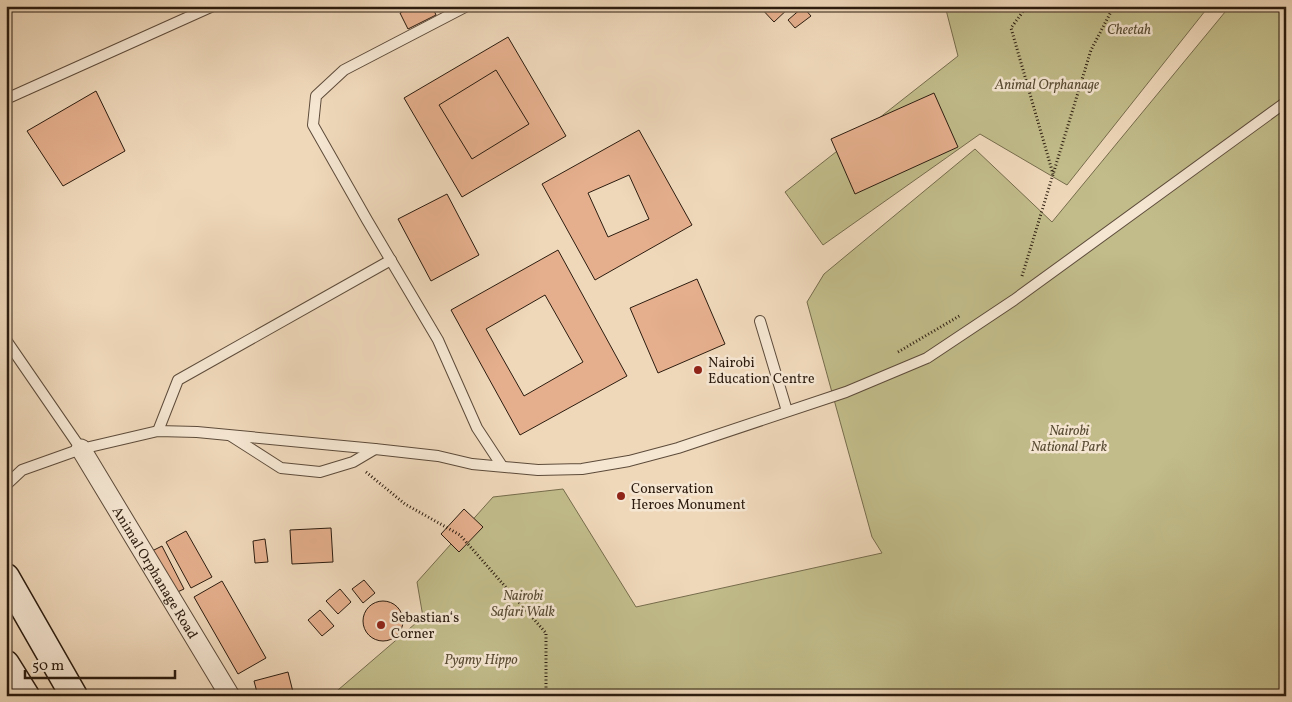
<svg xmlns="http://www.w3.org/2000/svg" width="1292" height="702" font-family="Vollkorn,serif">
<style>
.green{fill:#c1bc8a;stroke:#766c4c}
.building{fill:#e5af8d;stroke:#2c1c0f;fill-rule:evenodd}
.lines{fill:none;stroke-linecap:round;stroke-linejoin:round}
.lane-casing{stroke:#5d4b3a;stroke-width:12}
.street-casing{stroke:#5d4b3a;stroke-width:21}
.secondary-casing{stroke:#2c1c0f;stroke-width:29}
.path{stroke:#2c1c0f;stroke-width:3;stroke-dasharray:1 2.5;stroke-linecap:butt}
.lane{stroke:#f5e6d2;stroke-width:10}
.street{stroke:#f5e6d2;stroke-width:19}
.secondary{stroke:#f5e6d2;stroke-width:26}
.poi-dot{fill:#8f2418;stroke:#f5e6d2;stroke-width:2}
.labels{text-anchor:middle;stroke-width:5;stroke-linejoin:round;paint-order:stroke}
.park-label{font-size:14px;font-style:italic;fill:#594c34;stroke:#f5e6d2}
.poi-label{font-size:14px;fill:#2c1c0f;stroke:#f5e6d2;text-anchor:start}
.street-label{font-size:14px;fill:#2c1c0f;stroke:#f5e6d2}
</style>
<rect width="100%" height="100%" fill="#efd8ba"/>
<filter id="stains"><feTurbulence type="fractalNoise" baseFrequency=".004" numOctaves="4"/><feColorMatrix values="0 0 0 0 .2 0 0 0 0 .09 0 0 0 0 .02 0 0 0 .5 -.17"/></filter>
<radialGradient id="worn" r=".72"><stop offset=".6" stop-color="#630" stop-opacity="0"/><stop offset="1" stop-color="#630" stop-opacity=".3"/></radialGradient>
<!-- green -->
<g class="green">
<polygon points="945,6 1209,6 1067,185 980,134 823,245 785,192 958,56"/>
<polygon points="1230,6 1286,6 1286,696 331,696 423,617 417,582 493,497 563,489 636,607 882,553 872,537 807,302 824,274 975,149 1052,222"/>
</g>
<!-- building -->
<g class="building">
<polygon points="413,6 432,6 436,15 408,29 400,13"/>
<polygon points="759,6 791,6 774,22"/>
<polygon points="803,7 811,16 795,28 788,20"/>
<polygon points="508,37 566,136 462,197 404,98"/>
<polygon points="496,70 529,124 472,159 439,105"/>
<polygon points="96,91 125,151 63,186 27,131"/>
<polygon points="934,93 958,147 855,194 831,139"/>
<path d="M639,130L692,225L595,280L542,184ZM629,175L649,219L608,237L588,193Z"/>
<polygon points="447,194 479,255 431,281 398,219"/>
<path d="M558,250L627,376L520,435L451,310ZM545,295L583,362L524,396L486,329Z"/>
<polygon points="697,279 725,344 658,373 630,308"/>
<polygon points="464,509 483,527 459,552 441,534"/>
<polygon points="331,528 333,562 292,564 290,530"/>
<polygon points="186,531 212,577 191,588 166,542"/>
<polygon points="265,539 268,562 255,563 253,541"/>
<polygon points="162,546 184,589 171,595 150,552"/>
<polygon points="364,580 375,593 363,603 352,589"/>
<polygon points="222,581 266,658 238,674 194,597"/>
<polygon points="340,589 351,602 338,614 326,601"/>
<circle cx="383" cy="621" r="20"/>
<polygon points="320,610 334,626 322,636 308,620"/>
<polygon points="288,672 294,696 258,696 254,681"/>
</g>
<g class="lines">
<!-- lane casing -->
<g class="lane-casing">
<g id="lane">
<polyline points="467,6 344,70 316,96 313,125 367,220 438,340 477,428 502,466"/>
<polyline points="6,99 213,6"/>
<polyline points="760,321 787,411"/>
<polyline points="6,340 81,449"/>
<polyline points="158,431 178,380 391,260"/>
<polyline points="231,436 281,468 320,472 353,462 375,449"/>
<polyline points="6,485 22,470 81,449 158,431 197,432 375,449 438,456 472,464 538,470 582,469 629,461 678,448 846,392 927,358 1014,300 1286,102"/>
</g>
</g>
<!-- street casing -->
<g class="street-casing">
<g id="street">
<path id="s1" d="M81,449L230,696"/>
</g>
</g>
<!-- secondary casing -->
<g class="secondary-casing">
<g id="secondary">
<polyline points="6,577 74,696"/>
<polyline points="6,664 26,696"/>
</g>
</g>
<!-- path -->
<g class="path">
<polyline points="1027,6 1011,28 1053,174"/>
<polyline points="1022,276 1091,50 1114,6"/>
<polyline points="898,352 961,315"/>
<polyline points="366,472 405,504 460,535 546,633 546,694 545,696"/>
</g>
<!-- lane -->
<use href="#lane" class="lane"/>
<!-- street -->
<use href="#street" class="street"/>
<!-- secondary -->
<use href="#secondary" class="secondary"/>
</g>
<!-- markers -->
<g class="poi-dot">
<circle cx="698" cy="370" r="5"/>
<circle cx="621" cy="496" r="5"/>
<circle cx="381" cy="625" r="5"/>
</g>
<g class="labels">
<!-- park labels -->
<g class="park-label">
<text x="1129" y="34">Cheetah</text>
<text x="1047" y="89">Animal Orphanage</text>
<text x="1069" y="435">Nairobi<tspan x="1069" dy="16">National Park</tspan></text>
<text x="523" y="600">Nairobi<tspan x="523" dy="16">Safari Walk</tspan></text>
<text x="481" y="664">Pygmy Hippo</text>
</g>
<!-- poi labels -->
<g class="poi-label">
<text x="708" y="367">Nairobi<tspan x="708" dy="16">Education Centre</tspan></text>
<text x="631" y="493">Conservation<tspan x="631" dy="16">Heroes Monument</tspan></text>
<text x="391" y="622">Sebastian‘s<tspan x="391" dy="16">Corner</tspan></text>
</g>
<!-- street labels -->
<g class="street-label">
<text dy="5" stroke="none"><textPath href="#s1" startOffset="144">Animal Orphanage Road</textPath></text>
</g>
</g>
<!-- margin -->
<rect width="1292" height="702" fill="none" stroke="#efd8ba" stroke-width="25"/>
<rect x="8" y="8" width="1277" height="687" fill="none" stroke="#2c1c0f" stroke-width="2.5"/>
<rect x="12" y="12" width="1267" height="677" fill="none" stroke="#2c1c0f"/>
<!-- scale -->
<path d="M25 670v8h150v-8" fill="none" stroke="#2c1c0f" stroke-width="2.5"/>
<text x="32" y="670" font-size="15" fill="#2c1c0f" stroke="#f5e6d2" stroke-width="4" paint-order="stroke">50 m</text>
<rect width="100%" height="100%" filter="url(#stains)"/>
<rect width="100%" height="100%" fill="url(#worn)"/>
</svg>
